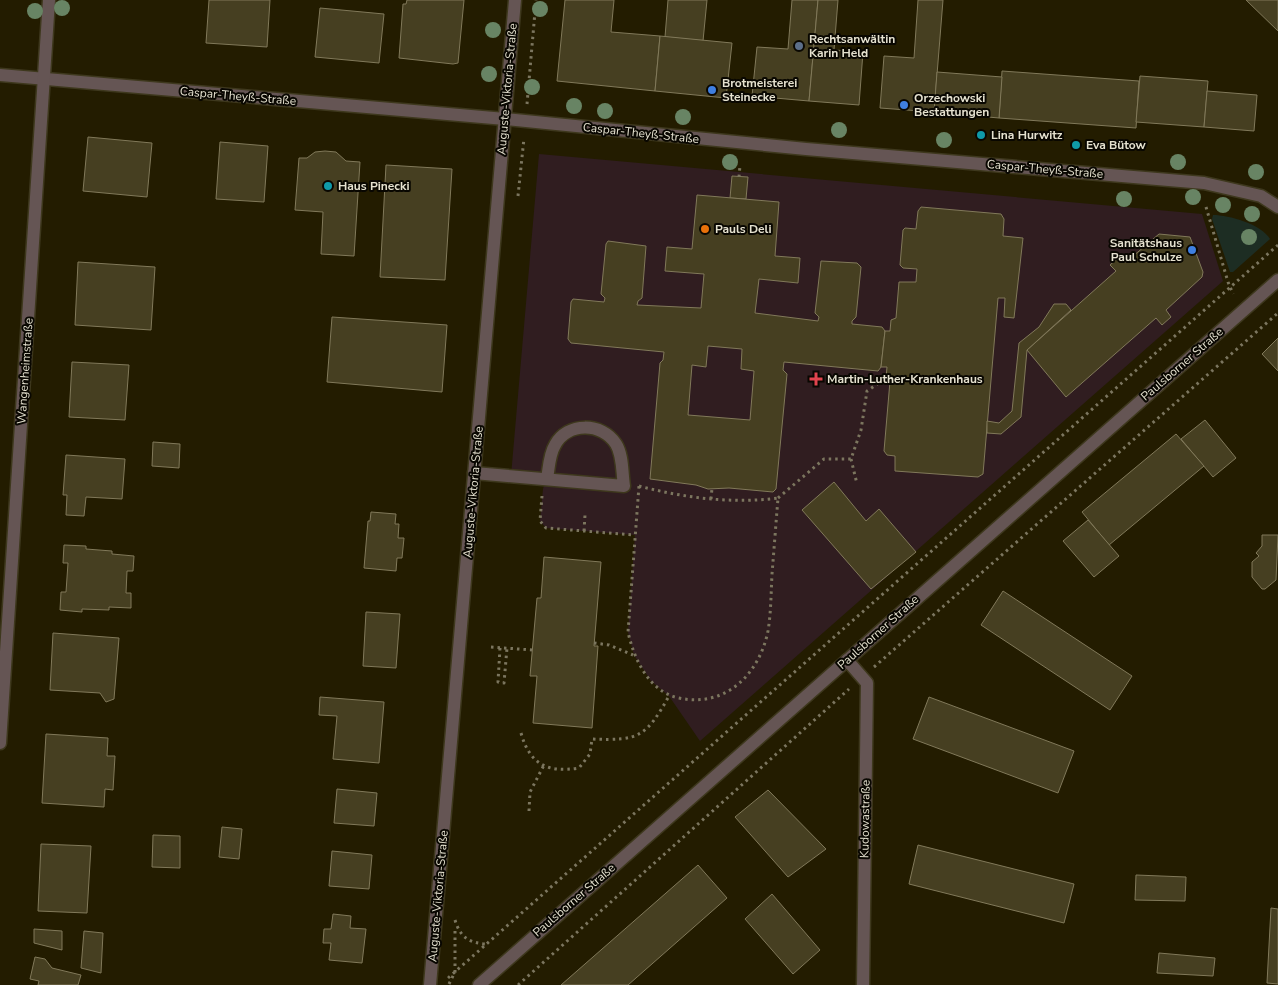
<svg xmlns="http://www.w3.org/2000/svg" width="1278" height="985" font-family="'Nunito Sans',sans-serif">
<style>
.medical{fill:#301d20}
.green{fill:#1d2d23}
.building{fill:#463f21;stroke:#81795a;fill-rule:evenodd}
.lines{fill:none;stroke-linecap:round;stroke-linejoin:round}
.minor-casing{stroke:#3e381d;stroke-width:15}
.path{stroke:#7c765f;stroke-width:3;stroke-dasharray:2.5 4;stroke-linecap:butt}
.minor{stroke:#655554;stroke-width:12}
.tree{fill:#688464}
.service-dot{fill:#5c6f8a;stroke:#090701;stroke-width:2}
.shop-dot{fill:#3f7fe0;stroke:#090701;stroke-width:2}
.culture-dot{fill:#0f9aa8;stroke:#090701;stroke-width:2}
.food-dot{fill:#e8710a;stroke:#090701;stroke-width:2}
.health-dot{fill:#e0444e;stroke:#090701;stroke-width:2}
.labels{text-anchor:middle;stroke-width:4;stroke-linejoin:round;paint-order:stroke}
.poi-label{font-size:12px;font-weight:bold;fill:#e5e1cf;stroke:#090701;text-anchor:start}
.street-label{font-size:12px;fill:#e5e1cf;stroke:#090701}
</style>
<rect width="100%" height="100%" fill="#231c00"/>
<!-- medical -->
<polygon class="medical" points="539,154 1202,214 1223,281 700,741 669,696 651,681 634,655 628,632 635,535 546,528 540,521 543,489 546,479 511,476"/>
<!-- green -->
<path class="green" d="M1213,215C1229,215 1261,224 1270,239L1233,272H1230L1212,219Z"/>
<!-- building -->
<g class="building">
<polygon points="209,0 270,0 267,47 206,43"/>
<polygon points="407,0 464,0 458,63 453,64 399,58 403,4 406,4"/>
<polygon points="565,0 614,0 611,32 660,36 655,91 557,81"/>
<polygon points="668,0 707,0 703,41 665,37"/>
<polygon points="792,0 818,0 809,101 752,96 757,47 788,49"/>
<polygon points="818,0 838,0 834,50 863,52 859,105 809,101"/>
<polygon points="918,0 943,0 934,112 880,108 884,56 914,58"/>
<polygon points="1246,0 1278,0 1278,31"/>
<polygon points="320,8 384,14 379,63 315,57"/>
<polygon points="660,36 732,43 726,98 655,91"/>
<polygon points="1002,71 1139,81 1136,128 999,118"/>
<polygon points="937,72 1002,77 999,118 934,112"/>
<polygon points="1140,76 1208,81 1204,127 1136,122"/>
<polygon points="1207,91 1257,95 1254,131 1204,127"/>
<polygon points="88,137 152,143 147,197 83,191"/>
<polygon points="220,142 268,146 264,202 216,199"/>
<polygon points="325,151 336,152 346,161 360,162 354,256 321,254 323,212 295,210 299,158 307,158 315,152"/>
<polygon points="386,165 452,169 445,280 380,277"/>
<polygon points="732,176 748,177 746,199 730,198"/>
<path d="M697,195L779,202L775,256L800,258L798,283L759,279L755,313L818,321L819,317L815,313L821,261L857,263L861,267L856,317L852,321V324L882,327L885,331L881,367L878,371L784,362L783,370L787,374L776,489L773,492L729,488L708,489L696,485L650,479L660,363L663,360L664,352L571,343L568,339L571,302L573,299L604,302L605,298L601,294L606,244L608,241L646,246L642,298L638,301L637,305L701,308L704,274L665,271L667,247L692,249ZM708,346L742,349L741,369L754,371L750,420L688,415L692,365L706,367Z"/>
<polygon points="921,207 1001,214 1004,219 1003,236 1023,238 1014,318 1004,317 1005,298 998,298 983,474 978,477 895,471 895,456 887,455 884,451 890,381 886,378 887,367 881,367 885,331 890,331 891,320 896,318 899,282 916,282 917,269 903,268 900,265 903,230 905,228 916,229 918,211"/>
<polygon points="1159,234 1190,237 1203,272 1202,277 1166,310 1171,317 1162,325 1156,318 1066,397 1027,350 1116,271 1110,265 1119,257 1125,263"/>
<polygon points="78,262 155,267 151,330 75,325"/>
<polygon points="1054,304 1066,304 1071,310 1027,350 1021,417 1001,434 987,433 987,421 999,423 1012,411 1019,343 1039,327"/>
<polygon points="332,317 447,325 442,392 327,382"/>
<polygon points="1278,338 1278,371 1262,354"/>
<polygon points="72,362 129,365 125,420 69,417"/>
<polygon points="1205,420 1236,458 1213,477 1181,439"/>
<polygon points="1176,434 1204,466 1109,545 1082,512"/>
<polygon points="153,442 180,444 179,468 152,466"/>
<polygon points="66,455 125,459 122,499 86,497 84,516 66,515 67,495 63,495"/>
<polygon points="834,482 866,521 879,509 916,552 871,589 802,510"/>
<polygon points="371,512 396,514 395,524 399,524 398,538 404,538 402,558 397,558 396,571 364,568 368,521 370,521"/>
<polygon points="1088,520 1119,556 1094,577 1063,541"/>
<polygon points="1262,535 1278,535 1276,580 1265,589 1262,589 1252,577 1252,562 1259,556 1256,553 1262,546"/>
<polygon points="64,545 86,546 86,549 112,551 112,554 134,556 133,571 127,571 126,593 131,593 131,608 109,607 109,610 82,609 82,612 60,610 61,592 66,592 68,563 63,563"/>
<polygon points="544,557 601,562 594,646 598,646 592,728 533,723 537,676 530,676 537,598 541,598"/>
<polygon points="1003,591 1132,676 1110,710 981,625"/>
<polygon points="366,612 400,614 396,668 363,666"/>
<polygon points="53,633 119,638 114,699 106,702 100,693 50,690"/>
<polygon points="320,697 384,702 379,763 333,759 337,716 319,715"/>
<polygon points="929,697 1074,751 1058,793 913,739"/>
<polygon points="46,734 108,738 107,756 115,756 113,790 105,789 104,807 42,803"/>
<polygon points="337,789 377,793 374,826 334,823"/>
<polygon points="768,790 826,849 788,877 735,817"/>
<polygon points="222,827 242,829 239,859 219,857"/>
<polygon points="153,835 180,836 180,868 152,867"/>
<polygon points="41,844 91,846 87,913 38,911"/>
<polygon points="918,845 1074,884 1064,923 909,884"/>
<polygon points="332,851 372,855 369,889 329,886"/>
<polygon points="698,865 727,898 628,985 561,985"/>
<polygon points="1136,875 1186,877 1185,901 1135,900"/>
<polygon points="772,894 820,950 793,974 745,919"/>
<polygon points="1271,908 1278,909 1278,984 1267,983"/>
<polygon points="333,914 351,916 350,928 366,929 362,963 329,960 331,943 323,943 324,929 331,929"/>
<polygon points="34,929 62,931 62,950 34,943"/>
<polygon points="84,931 103,933 101,973 81,968"/>
<polygon points="1159,953 1215,958 1213,976 1157,973"/>
<polygon points="35,957 45,959 52,968 81,975 78,985 38,985 39,981 30,979"/>
</g>
<g class="lines">
<!-- minor casing -->
<g class="minor-casing">
<g id="minor">
<polyline points="0,75 505,119 806,149 1204,183 1261,196 1278,207"/>
<path d="M474,473L624,486C622,473 623,455 616,444C602,422 567,422 555,445C549,455 549,468 547,479"/>
<polyline points="847,660 867,683 863,985"/>
<polyline points="0,743 49,0"/>
<polyline points="430,985 515,0"/>
<polyline points="479,985 1278,280"/>
</g>
</g>
<!-- path -->
<g class="path">
<polyline points="527,104 536,0"/>
<polyline points="739,177 740,165"/>
<polyline points="518,196 524,138"/>
<polyline points="1206,207 1228,282 1233,294"/>
<polyline points="851,459 857,484"/>
<path d="M639,486C685,498 732,504 778,498C776,523 774,549 772,574C771,593 771,613 768,631C759,675 725,708 679,698C649,692 634,659 628,632Z"/>
<polyline points="542,496 540,521 546,528 635,535"/>
<polyline points="778,498 824,459 851,459 861,430 867,391 886,378"/>
<polyline points="711,499 712,488"/>
<polyline points="584,531 585,515"/>
<polyline points="594,643 609,645 633,655"/>
<polyline points="491,647 532,650"/>
<polyline points="500,648 498,682 504,683 507,648"/>
<polyline points="874,667 1278,313"/>
<path d="M521,733C530,765 548,773 579,768L590,754L592,739C639,741 646,737 669,696"/>
<polyline points="529,811 530,792 544,765"/>
<path d="M455,920C460,937 469,943 486,944"/>
<polyline points="448,978 1278,245"/>
<polyline points="449,984 455,972 455,927"/>
<polyline points="518,985 849,689"/>
</g>
<!-- minor -->
<use href="#minor" class="minor"/>
</g>
<!-- trees -->
<g class="tree">
<circle cx="62" cy="8" r="8"/>
<circle cx="540" cy="9" r="8"/>
<circle cx="35" cy="11" r="8"/>
<circle cx="493" cy="30" r="8"/>
<circle cx="489" cy="74" r="8"/>
<circle cx="532" cy="87" r="8"/>
<circle cx="574" cy="106" r="8"/>
<circle cx="605" cy="111" r="8"/>
<circle cx="683" cy="117" r="8"/>
<circle cx="839" cy="130" r="8"/>
<circle cx="944" cy="140" r="8"/>
<circle cx="730" cy="162" r="8"/>
<circle cx="1178" cy="162" r="8"/>
<circle cx="1256" cy="172" r="8"/>
<circle cx="1193" cy="197" r="8"/>
<circle cx="1124" cy="199" r="8"/>
<circle cx="1223" cy="205" r="8"/>
<circle cx="1252" cy="214" r="8"/>
<circle cx="1249" cy="237" r="8"/>
</g>
<!-- markers -->
<circle class="service-dot" cx="799" cy="46" r="5"/>
<g class="shop-dot">
<circle cx="712" cy="90" r="5"/>
<circle cx="904" cy="105" r="5"/>
<circle cx="1192" cy="250" r="5"/>
</g>
<g class="culture-dot">
<circle cx="981" cy="135" r="5"/>
<circle cx="1076" cy="145" r="5"/>
<circle cx="328" cy="186" r="5"/>
</g>
<circle class="food-dot" cx="705" cy="229" r="5"/>
<path class="health-dot" d="M813.5 371.5h5v5h5v5h-5v5h-5v-5h-5v-5h5z"/>
<g class="labels">
<!-- poi labels -->
<g class="poi-label">
<text x="809" y="43">Rechtsanwältin<tspan x="809" dy="14">Karin Held</tspan></text>
<text x="722" y="87">Brotmeisterei<tspan x="722" dy="14">Steinecke</tspan></text>
<text x="914" y="102">Orzechowski<tspan x="914" dy="14">Bestattungen</tspan></text>
<text x="991" y="139">Lina Hurwitz</text>
<text x="1086" y="149">Eva Bütow</text>
<text x="338" y="190">Haus Pinecki</text>
<text x="715" y="233">Pauls Deli</text>
<text x="1182" y="247" text-anchor="end">Sanitätshaus<tspan x="1182" dy="14">Paul Schulze</tspan></text>
<text x="827" y="383">Martin-Luther-Krankenhaus</text>
</g>
<!-- street labels -->
<g class="street-label">
<text transform="translate(507 89) rotate(-85)" y="4">Auguste-Viktoria-Straße</text>
<text transform="translate(238 96) rotate(5)" y="4">Caspar-Theyß-Straße</text>
<text transform="translate(641 133) rotate(6)" y="4">Caspar-Theyß-Straße</text>
<text transform="translate(1045 169) rotate(5)" y="4">Caspar-Theyß-Straße</text>
<text transform="translate(1182 364) rotate(-41)" y="4">Paulsborner Straße</text>
<text transform="translate(25 371) rotate(-86)" y="4">Wangenheimstraße</text>
<text transform="translate(473 492) rotate(-85)" y="4">Auguste-Viktoria-Straße</text>
<text transform="translate(878 632) rotate(-42)" y="4">Paulsborner Straße</text>
<text transform="translate(865 819) rotate(-89)" y="4">Kudowastraße</text>
<text transform="translate(438 896) rotate(-85)" y="4">Auguste-Viktoria-Straße</text>
<text transform="translate(574 900) rotate(-41)" y="4">Paulsborner Straße</text>
</g>
</g>
</svg>
